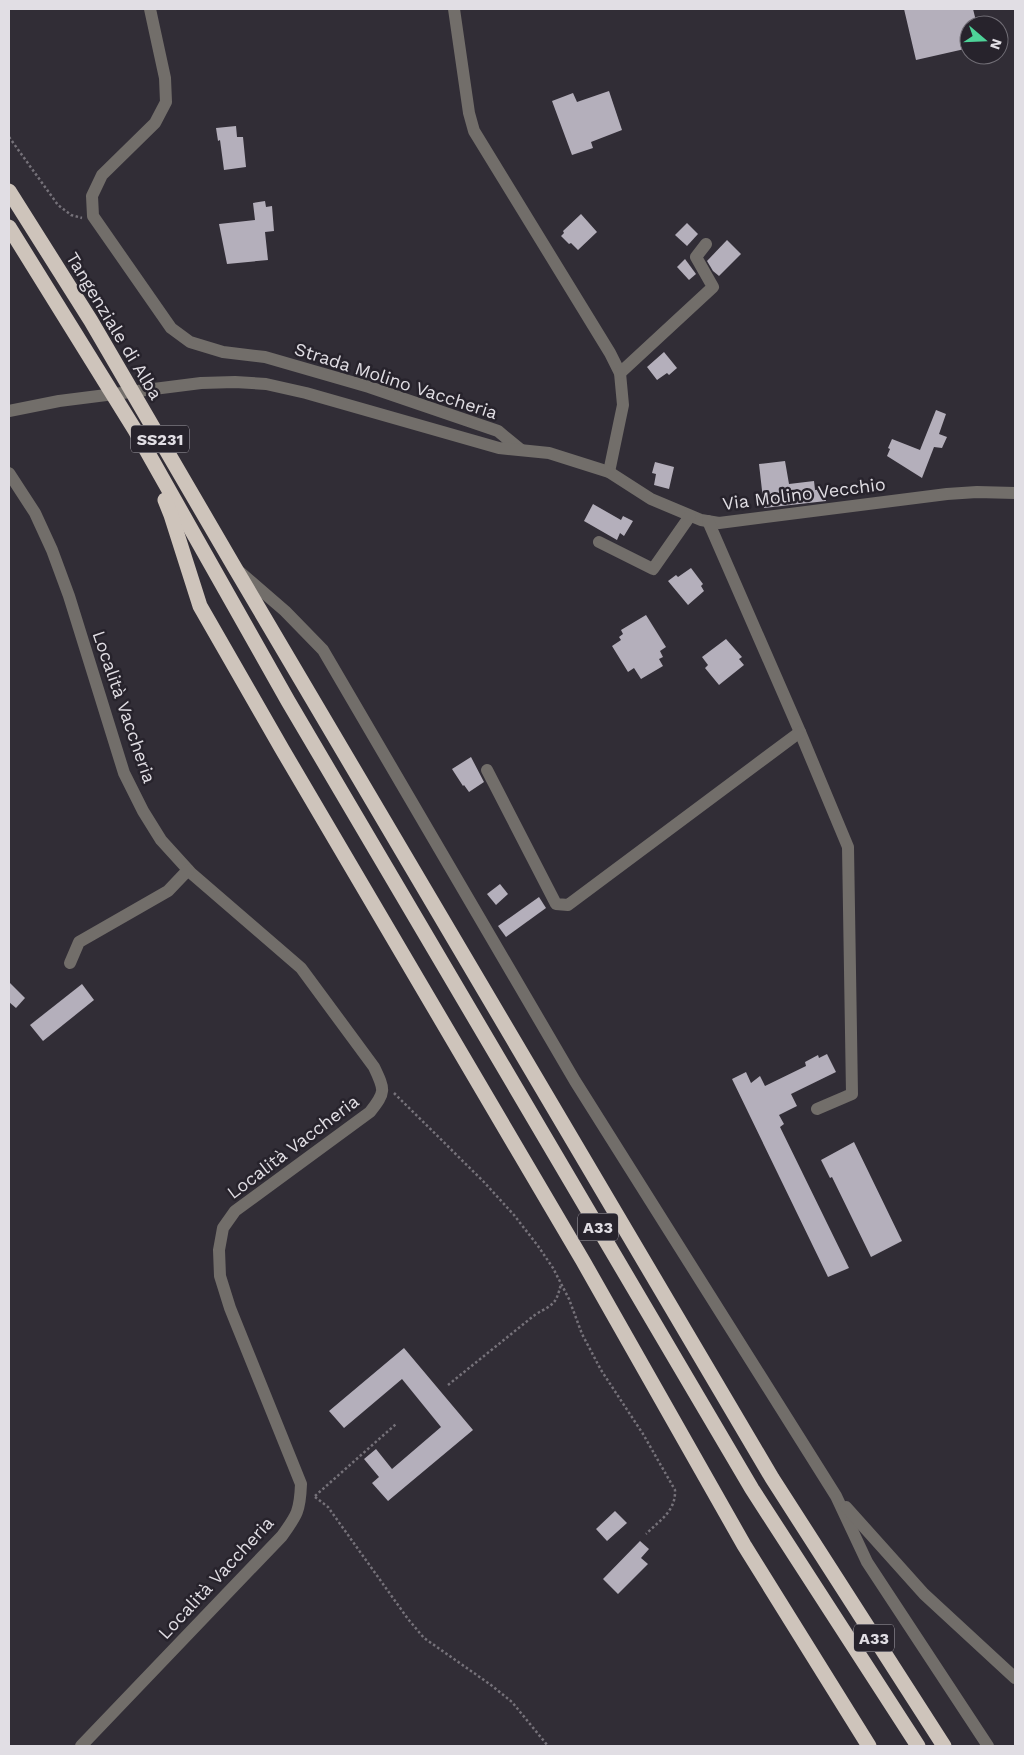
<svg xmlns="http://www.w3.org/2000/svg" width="1024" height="1755" font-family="'Work Sans',sans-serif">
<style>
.building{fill:#b4afbb}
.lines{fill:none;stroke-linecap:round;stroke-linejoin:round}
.path{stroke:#76727a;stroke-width:2.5;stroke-dasharray:2.5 2.5;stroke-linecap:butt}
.minor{stroke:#726e6a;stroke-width:12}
.highway{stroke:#cec4bb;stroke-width:15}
.labels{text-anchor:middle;stroke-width:5;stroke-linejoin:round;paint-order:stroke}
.shield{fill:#27232c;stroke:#a9a6ad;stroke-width:1}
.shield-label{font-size:16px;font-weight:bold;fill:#e1dee4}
.street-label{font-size:18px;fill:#e1dee4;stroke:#27232c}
</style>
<rect width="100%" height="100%" fill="#312d36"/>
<!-- building -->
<g class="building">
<polygon points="904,9 973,9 977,25 969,25 969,48 916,60"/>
<polygon points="609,91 622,130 591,142 593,148 572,155 552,101 573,93 577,102"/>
<polygon points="236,126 237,137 243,137 246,167 224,170 220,140 218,141 216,128"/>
<polygon points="265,201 266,207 272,206 274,231 265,232 268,260 227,264 219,224 255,220 253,203"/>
<polygon points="581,214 597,232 578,250 571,243 569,244 561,236 564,233 563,231"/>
<polygon points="687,223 698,234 687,246 675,235"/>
<polygon points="727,240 741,254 719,276 713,271 707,261"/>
<polygon points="685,259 696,274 689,280 677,267"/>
<polygon points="664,352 677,368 669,375 667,373 657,380 647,367"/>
<polygon points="936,410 946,414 939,434 947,437 942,448 934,447 922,478 887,456 890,449 888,448 892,439 920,450"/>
<polygon points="785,461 789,484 814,481 815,490 825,489 826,501 764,508 759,464"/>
<polygon points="655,462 674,467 669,489 654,485 656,474 652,473"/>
<polygon points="593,504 621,520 623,516 633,521 624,536 620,533 617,540 584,521"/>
<polygon points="691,568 703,584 701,586 704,591 688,605 668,581 676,575 678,577"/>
<polygon points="646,615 666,647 660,651 663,657 659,659 663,666 641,679 634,668 628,672 612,646 621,640 619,637 623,634 621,630"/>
<polygon points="726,639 742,657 739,659 744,665 719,685 705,668 708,665 702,657"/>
<polygon points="471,757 484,782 469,792 464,785 463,786 452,769"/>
<polygon points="500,884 508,894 496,905 487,894"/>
<polygon points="539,897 546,908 506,937 498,926"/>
<polygon points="9,982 25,998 16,1008 9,1002"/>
<polygon points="82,984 94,1000 43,1041 30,1025"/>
<polygon points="827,1054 836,1072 791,1094 797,1106 779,1115 784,1124 780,1127 849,1268 828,1277 732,1079 746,1072 751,1083 760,1076 765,1086 806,1066 805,1062 818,1055 819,1058"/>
<polygon points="854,1142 902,1241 871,1257 832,1177 830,1178 821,1160"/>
<polygon points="404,1348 473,1430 388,1501 372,1483 379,1477 364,1459 376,1449 392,1469 441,1427 402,1379 344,1428 329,1411"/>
<polygon points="615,1511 627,1523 607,1541 596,1529"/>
<polygon points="640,1541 649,1549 641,1558 648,1564 618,1594 603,1579"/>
</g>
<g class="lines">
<!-- path -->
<g class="path">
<polyline points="9,137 58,205 71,215 82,218"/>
<path d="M394,1093L483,1181L514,1215L538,1246L553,1268L569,1299L582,1334L601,1370L643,1434L675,1490C676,1511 660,1520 646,1534"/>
<path d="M448,1385L536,1314C554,1304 556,1304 561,1284"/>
<polyline points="315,1496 396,1424"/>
<polyline points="315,1497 328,1507 408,1619 424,1638 491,1685 512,1702 548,1746"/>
</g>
<!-- minor -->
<g class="minor">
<polyline points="150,9 165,78 166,102 155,123 102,175 92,196 93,216 171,328 190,342 223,352 265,357 369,387 498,431 521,450"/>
<polyline points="454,9 469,113 474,131 610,353 620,373 623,405 609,472"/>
<polyline points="620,373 713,287 696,257 706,244"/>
<polyline points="9,411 59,401 201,383 235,382 266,384 306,393 499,448 549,453 609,472 651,499 701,520 719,523 947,494 977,492 1015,493"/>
<path d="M9,473L35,513L52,550L69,596L124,773L143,811L161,840L191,873L301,968L374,1067C385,1090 386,1092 370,1112L235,1211L223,1228L219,1250L220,1276L230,1308L301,1484C300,1511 297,1515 282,1536L81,1746"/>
<polyline points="708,521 800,732 848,847 852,1094 817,1109"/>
<polyline points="599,542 653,569 690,516"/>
<polyline points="241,573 285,611 323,650 575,1081 836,1496 867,1562 988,1746"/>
<polyline points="487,770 556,904 568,905 800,732"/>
<polyline points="70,963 79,942 168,891 188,870"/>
<polyline points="846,1507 924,1594 1015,1678"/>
</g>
<!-- highway -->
<g class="highway">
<polyline points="9,191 91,321 235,568 772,1478 944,1746"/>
<polyline points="9,227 135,430 288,701 752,1489 918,1746"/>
<polyline points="165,500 171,515 200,606 282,749 583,1261 744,1545 869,1746"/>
</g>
</g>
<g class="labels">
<!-- shield labels -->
<g class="shield">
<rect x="131" y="425.5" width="58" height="27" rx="4"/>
<rect x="578" y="1213.5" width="40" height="27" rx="4"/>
<rect x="854" y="1624.5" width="40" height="27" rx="4"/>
</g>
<g class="shield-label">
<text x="160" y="445">SS231</text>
<text x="598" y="1233">A33</text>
<text x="874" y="1644">A33</text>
</g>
<!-- street labels -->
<g class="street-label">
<text transform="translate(114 326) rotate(59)" y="6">Tangenziale di Alba</text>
<text transform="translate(396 381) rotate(18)" y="6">Strada Molino Vaccheria</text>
<text transform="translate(804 494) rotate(-7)" y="6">Via Molino Vecchio</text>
<text transform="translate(124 707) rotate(71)" y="6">Località Vaccheria</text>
<text transform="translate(293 1147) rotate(-37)" y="6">Località Vaccheria</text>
<text transform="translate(216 1578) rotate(-47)" y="6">Località Vaccheria</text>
</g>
</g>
<!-- border -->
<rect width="1024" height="1755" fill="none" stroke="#e1dee4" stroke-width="20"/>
<!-- north arrow -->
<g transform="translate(984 40) rotate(109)"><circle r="24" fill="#27232c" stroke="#716e76"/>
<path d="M0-4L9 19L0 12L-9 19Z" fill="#4ed399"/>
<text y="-8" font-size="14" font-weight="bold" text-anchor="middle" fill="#e1dee4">N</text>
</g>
</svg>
